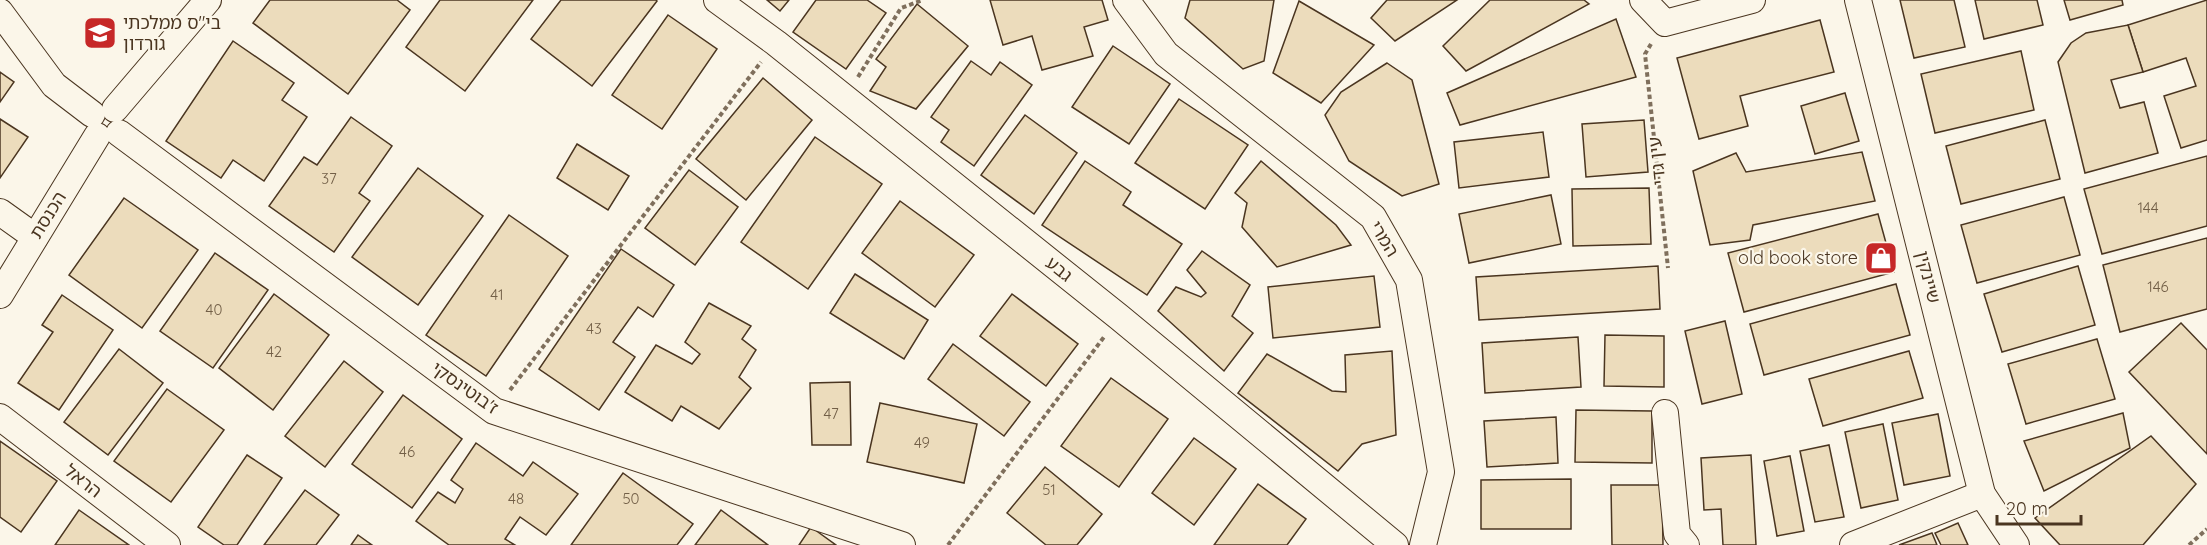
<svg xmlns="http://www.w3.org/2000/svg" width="2207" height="545" font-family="Quicksand,'Noto Sans Hebrew',sans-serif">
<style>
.building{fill:#ecdcbc;stroke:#4a3520;stroke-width:1.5}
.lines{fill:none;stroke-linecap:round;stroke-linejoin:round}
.street-casing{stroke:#4a3520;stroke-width:28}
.path{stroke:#7f6f5c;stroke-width:4;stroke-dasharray:4.5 3;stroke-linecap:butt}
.street{stroke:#fbf6e9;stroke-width:26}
.labels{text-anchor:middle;stroke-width:4.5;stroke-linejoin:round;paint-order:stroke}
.number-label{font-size:15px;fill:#725f47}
.poi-label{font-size:18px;fill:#4a3520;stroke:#fbf6e9;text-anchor:start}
.street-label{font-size:18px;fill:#4a3520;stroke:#fbf6e9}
</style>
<rect width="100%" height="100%" fill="#fbf6e9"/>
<!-- building -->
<g class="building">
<polygon points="270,0 397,0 410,10 348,94 253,23"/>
<polygon points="440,0 533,0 465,91 406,47"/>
<polygon points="561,0 656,0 657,1 592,86 531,39"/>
<polygon points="767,0 789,0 780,11"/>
<polygon points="816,0 867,0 886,13 846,69 793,32"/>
<polygon points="990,0 1102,0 1108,20 1084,27 1093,56 1042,70 1032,36 1003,45"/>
<polygon points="1190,0 1274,0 1264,61 1243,69 1185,18"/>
<polygon points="1387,0 1457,0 1395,41 1371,18"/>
<polygon points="1490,0 1584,0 1589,4 1466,71 1443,46"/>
<polygon points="1900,0 1954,0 1965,47 1914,58"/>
<polygon points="1975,0 2037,0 2043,25 1984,39"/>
<polygon points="2064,0 2122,0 2123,5 2070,20"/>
<polygon points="2207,0 2207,140 2181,148 2164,96 2196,86 2186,58 2143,72 2128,25"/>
<polygon points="1299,1 1374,45 1321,103 1273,73"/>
<polygon points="917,4 968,46 916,109 870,91 886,67 876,59"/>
<polygon points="668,15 717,49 662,129 612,95"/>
<polygon points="1616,19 1636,77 1460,125 1447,93"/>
<polygon points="1820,20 1834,72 1740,96 1748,126 1699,139 1677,58"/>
<polygon points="2128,25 2143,72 2111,80 2120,108 2144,102 2158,153 2085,173 2058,62 2071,43 2086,33"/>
<polygon points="233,41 294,83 282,100 307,117 264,181 233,160 221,178 166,141"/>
<polygon points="1113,46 1170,84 1129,144 1072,107"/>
<polygon points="2021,51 2034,110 1935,133 1921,74"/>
<polygon points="971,61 991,75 1000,62 1032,85 974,166 941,142 949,130 931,117"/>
<polygon points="1387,63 1412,80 1439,184 1402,196 1349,161 1325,115 1341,92"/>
<polygon points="0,72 14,82 0,102"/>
<polygon points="763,78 812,120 746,200 696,159"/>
<polygon points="1845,93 1859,141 1815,154 1801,106"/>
<polygon points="1179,99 1248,145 1205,209 1135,163"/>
<polygon points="1025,115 1077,153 1034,214 981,175"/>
<polygon points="351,117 392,146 359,193 370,201 334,252 269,206 304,157 317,165"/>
<polygon points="0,119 28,137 0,178"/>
<polygon points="1644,120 1648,172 1586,177 1582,124"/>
<polygon points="2045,120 2060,179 1961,204 1946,146"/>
<polygon points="1543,132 1549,177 1459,188 1454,142"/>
<polygon points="815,137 882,184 808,289 741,242"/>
<polygon points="577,144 629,176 608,210 557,178"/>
<polygon points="1862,152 1875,201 1753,225 1750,240 1710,245 1693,171 1736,153 1746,172"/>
<polygon points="2207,156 2207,226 2102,254 2084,189"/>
<polygon points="1085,161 1131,192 1123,205 1182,244 1147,295 1042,225"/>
<polygon points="1261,161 1336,225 1351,245 1277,267 1242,227 1247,203 1235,193"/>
<polygon points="418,168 483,216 418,305 352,257"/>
<polygon points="689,170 738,207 695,265 645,228"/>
<polygon points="1649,188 1651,244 1573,246 1572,189"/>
<polygon points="1551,195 1561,244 1469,263 1459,214"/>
<polygon points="2064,197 2080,255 1977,283 1961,225"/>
<polygon points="124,198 198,250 142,328 69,275"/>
<polygon points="900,201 974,255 935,307 862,253"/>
<polygon points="1878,214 1894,272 1744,312 1728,253"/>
<polygon points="509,215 568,256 486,376 426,335"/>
<polygon points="2207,238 2207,309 2120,332 2103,265"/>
<polygon points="621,249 674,285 653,317 638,307 613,342 635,357 599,410 539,369"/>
<polygon points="1202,251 1250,285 1232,316 1253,333 1224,371 1158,311 1176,287 1201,297 1206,293 1187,270"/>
<polygon points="215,253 268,290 213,368 160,331"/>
<polygon points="1658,266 1660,309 1479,320 1476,277"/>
<polygon points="2078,266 2095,325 2002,352 1984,294"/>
<polygon points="855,274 928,320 904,359 830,313"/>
<polygon points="1374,276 1380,327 1273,338 1268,287"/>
<polygon points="1896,284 1910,335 1764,375 1750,324"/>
<polygon points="274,294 329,335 273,410 219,368"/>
<polygon points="1012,294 1078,344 1046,386 980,336"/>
<polygon points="62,295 113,330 59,410 18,383 53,332 42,325"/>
<polygon points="709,303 751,326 742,339 756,350 739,377 751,388 719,429 681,406 672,421 625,392 656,345 692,364 700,354 685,342"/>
<polygon points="1725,321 1742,394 1702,404 1685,331"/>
<polygon points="2181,323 2207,350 2207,454 2129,372"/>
<polygon points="1605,335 1664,336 1664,387 1604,386"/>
<polygon points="1578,337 1581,387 1485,393 1482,343"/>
<polygon points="2097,339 2115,399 2026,424 2008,364"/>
<polygon points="953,344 1030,402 1004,436 928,379"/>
<polygon points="119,349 163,383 108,455 64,422"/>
<polygon points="1392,351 1396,435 1362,444 1338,471 1238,393 1267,354 1332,391 1346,392 1345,355"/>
<polygon points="1909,351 1923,398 1823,426 1809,379"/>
<polygon points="344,361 383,392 325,467 285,436"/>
<polygon points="1111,378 1168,419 1119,487 1061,446"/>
<polygon points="850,382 851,445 812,445 810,383"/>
<polygon points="167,389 224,430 171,502 114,461"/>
<polygon points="403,395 462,439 412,508 352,464"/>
<polygon points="880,403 977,424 964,483 867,462"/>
<polygon points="1576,410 1652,411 1652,463 1575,462"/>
<polygon points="2123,413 2130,448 2044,491 2024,441"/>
<polygon points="1938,414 1950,476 1904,485 1892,423"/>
<polygon points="1556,417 1558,463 1487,467 1484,421"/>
<polygon points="1883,424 1898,500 1861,508 1845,432"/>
<polygon points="2151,436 2196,484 2143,545 2060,545 2035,518"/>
<polygon points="1194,438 1236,469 1194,525 1152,493"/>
<polygon points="0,441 57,481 21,532 0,517"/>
<polygon points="476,443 523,476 533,462 578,494 546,535 520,517 505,539 515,545 449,545 416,521 438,492 455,503 463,489 451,480"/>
<polygon points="1829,445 1844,517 1815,522 1800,451"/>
<polygon points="247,455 282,478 237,545 224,545 198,527"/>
<polygon points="1751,455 1756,545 1723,545 1721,509 1704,510 1701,458"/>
<polygon points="1790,456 1804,531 1777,536 1764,461"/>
<polygon points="1045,467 1102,514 1077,545 1046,545 1007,513"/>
<polygon points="623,473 693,524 677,545 571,545"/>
<polygon points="1571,479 1571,529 1481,529 1481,480"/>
<polygon points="1258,484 1306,519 1287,545 1214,545"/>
<polygon points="1611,485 1662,485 1663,545 1612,545"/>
<polygon points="305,490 339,515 316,545 264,545"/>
<polygon points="79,510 129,545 55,545"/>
<polygon points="721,510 768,545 695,545"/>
<polygon points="1958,523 1968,545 1941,545 1935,533"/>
<polygon points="811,527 836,545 799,545"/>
<polygon points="1932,533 1937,545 1899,545"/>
<polygon points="358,535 372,545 351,545"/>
</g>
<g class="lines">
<!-- street casing -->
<g class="street-casing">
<g id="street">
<polyline points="717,0 776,43 1119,317 1395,545"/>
<polyline points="1126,0 1166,54 1373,217 1409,280 1441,472 1423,545"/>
<polyline points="1643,0 1665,23 1752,0"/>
<polyline points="1858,0 1982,494 2016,545"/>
<polyline points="0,12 54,85 92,114"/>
<polyline points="115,109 208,0"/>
<polyline points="119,133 494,411 902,545"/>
<polyline points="0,212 35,237"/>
<polyline points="0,295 97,136"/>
<polyline points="1665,413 1677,534 1686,545"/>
<polyline points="0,417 167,545"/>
<polyline points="1853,545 1982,494"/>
</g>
</g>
<!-- path -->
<g class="path">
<polyline points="1651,44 1645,54 1668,268"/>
<polyline points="858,77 901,8 923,0"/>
<polyline points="510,390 761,62"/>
<polyline points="948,545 1104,337"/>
<polyline points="2189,545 2207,529"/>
</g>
<!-- street -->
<use href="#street" class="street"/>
</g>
<!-- icons -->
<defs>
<g id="school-square" transform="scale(1.725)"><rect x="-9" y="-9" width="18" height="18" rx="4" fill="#c62828" stroke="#fbf6e9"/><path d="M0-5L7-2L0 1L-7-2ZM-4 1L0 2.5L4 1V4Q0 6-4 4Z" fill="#fff"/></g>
<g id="shop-square" transform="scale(1.725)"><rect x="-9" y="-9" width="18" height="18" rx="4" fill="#c62828" stroke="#fbf6e9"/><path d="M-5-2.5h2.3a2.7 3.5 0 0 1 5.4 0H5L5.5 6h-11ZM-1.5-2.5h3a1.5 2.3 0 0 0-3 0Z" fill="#fff"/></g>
</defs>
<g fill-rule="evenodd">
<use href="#school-square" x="100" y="33"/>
<use href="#shop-square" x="1881" y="258"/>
</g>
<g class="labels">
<!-- number labels -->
<g class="number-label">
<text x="329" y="184">37</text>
<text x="2148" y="213">144</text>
<text x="2158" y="292">146</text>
<text x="497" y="300">41</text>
<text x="214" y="315">40</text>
<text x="594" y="334">43</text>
<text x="274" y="357">42</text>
<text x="831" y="419">47</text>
<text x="922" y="448">49</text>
<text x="407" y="457">46</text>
<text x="1049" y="495">51</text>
<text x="516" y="504">48</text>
<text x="631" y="504">50</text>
</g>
<!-- poi labels -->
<g class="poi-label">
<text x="123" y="29">בי"ס ממלכתי<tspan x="123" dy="21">גורדון</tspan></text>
<text x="1858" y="264" text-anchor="end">old book store</text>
</g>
<!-- street labels -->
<g class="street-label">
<text transform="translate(1657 161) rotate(-96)" y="6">עין גדי</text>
<text transform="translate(48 215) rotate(-58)" y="6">הכנסת</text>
<text transform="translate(1384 239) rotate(58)" y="6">המרי</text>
<text transform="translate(1059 269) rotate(39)" y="6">גבע</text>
<text transform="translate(1928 277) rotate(76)" y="6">שיינקין</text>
<text transform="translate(465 388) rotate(35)" y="6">ז'בוטינסקי</text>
<text transform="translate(83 481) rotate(38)" y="6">הראל</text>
</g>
</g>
<!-- scale -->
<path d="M1997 515v9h84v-9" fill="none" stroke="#4a3520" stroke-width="3"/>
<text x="2006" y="515" font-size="18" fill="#4a3520" stroke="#fbf6e9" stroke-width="4.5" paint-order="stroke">20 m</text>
</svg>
